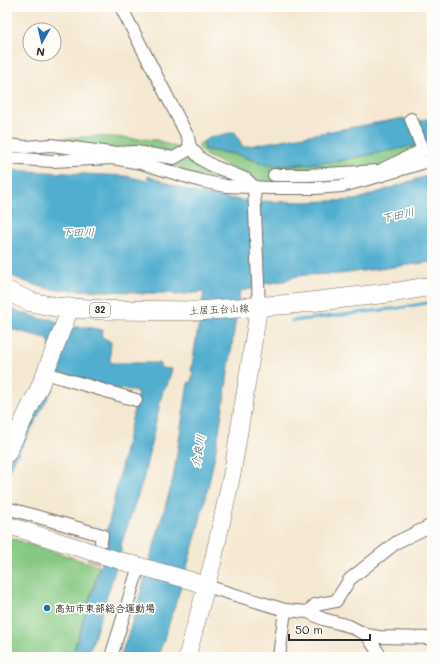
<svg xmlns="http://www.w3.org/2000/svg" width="439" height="664" font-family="Mali,'Klee One',sans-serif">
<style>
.green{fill:#85c881;stroke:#587a56}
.water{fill:#51aecf;stroke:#3e6c7d}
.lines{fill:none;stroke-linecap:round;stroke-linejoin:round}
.stream{stroke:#51aecf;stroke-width:3}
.street-tunnel{stroke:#cdc2b1;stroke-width:12;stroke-dasharray:12 6;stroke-linecap:butt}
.street-casing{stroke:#726d65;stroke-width:14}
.secondary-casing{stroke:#726d65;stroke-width:18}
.primary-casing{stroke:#726d65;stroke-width:20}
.street{stroke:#fff;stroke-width:12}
.secondary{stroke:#fff;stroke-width:17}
.primary{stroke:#fff;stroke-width:19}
.secondary-bridge-casing{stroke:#726d65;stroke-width:18;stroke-linecap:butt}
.secondary-bridge{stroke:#fff;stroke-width:17}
.poi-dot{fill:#1f6fb2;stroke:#fdfcf7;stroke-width:1.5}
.labels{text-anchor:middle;stroke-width:3.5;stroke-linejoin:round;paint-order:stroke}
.shield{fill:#fdfcf7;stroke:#6a6a68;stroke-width:1}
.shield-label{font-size:9px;font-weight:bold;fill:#2b2b2b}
.street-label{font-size:10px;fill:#2b2b2b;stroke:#fdfcf7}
.poi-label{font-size:10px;font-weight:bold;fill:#2b2b2b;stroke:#fdfcf7;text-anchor:start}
.water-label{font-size:11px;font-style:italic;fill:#3a5f6d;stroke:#fdfcf7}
</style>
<rect width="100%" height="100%" fill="#fdfcf7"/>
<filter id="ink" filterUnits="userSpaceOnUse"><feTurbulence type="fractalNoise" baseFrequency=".025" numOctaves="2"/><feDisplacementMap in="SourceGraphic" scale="8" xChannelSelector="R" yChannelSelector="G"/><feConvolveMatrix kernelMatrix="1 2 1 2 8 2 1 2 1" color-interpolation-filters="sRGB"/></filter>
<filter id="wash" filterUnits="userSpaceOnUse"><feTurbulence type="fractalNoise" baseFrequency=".012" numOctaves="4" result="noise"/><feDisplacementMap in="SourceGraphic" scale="16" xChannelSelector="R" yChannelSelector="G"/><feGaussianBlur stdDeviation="0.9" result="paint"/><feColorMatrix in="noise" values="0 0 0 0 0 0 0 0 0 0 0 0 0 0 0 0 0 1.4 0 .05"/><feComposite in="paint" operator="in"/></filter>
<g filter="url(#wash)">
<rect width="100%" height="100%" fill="#f5e8d2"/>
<!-- green -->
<g class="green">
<polygon points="96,136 157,140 180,149 175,152 112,150 54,140 55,139"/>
<polygon points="204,141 204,150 237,155 269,166 290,166 340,161 417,145 418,146 375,173 325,185 261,182 205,155 199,148 199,144"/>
<path d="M131,153L188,154C195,160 202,167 210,171C220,176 230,176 239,182L187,175Z"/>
<polygon points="7,537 99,566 72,657 7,657"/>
</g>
<!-- water -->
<g class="water">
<polygon points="432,117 432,140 417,145 337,161 291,165 269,165 236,154 204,149 204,141 211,137 235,132 243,147 404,118 408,125"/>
<path d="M7,170L126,176L147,181L148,176L192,192L207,195L247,201L304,202L355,200L432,174V262L339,274L306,275L293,277L284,281L263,284L252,289L240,291C230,355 223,420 209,483C196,542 177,600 158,657H120L129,633L173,479L188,383L191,382L193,371H191L204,292L174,295V293H144V294L134,293L133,292L49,289L29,283L7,274Z"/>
<polygon points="7,308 42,319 50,319 70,327 86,327 103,330 101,336 111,342 110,359 111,363 159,363 161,368 172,369 167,386 163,390 143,480 121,545 122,548 88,657 72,657 100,567 106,541 105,540 138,392 122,388 121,391 61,373 7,474 7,465 49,382 50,343 46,338 7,328"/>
</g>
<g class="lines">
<!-- stream -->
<polyline class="stream" points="292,321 399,308 432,302"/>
</g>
</g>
<g filter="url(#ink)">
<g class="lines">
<!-- street-tunnel -->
<polyline class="street-tunnel" points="94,566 99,547"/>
<!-- street casing -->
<g class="street-casing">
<g id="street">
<polyline points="121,7 188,137 190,147 201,159 213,166 246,179 254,187 259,306"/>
<polyline points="7,145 26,147 51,145 111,153 136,152 174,158 186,151 190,147"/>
<polyline points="7,158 52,161 113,158 141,163 201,181 226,186 270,188 315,188 342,186 379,176 432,160"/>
<polyline points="383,169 423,150 411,119"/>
<polyline points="274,175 308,175 378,171"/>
<polyline points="45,373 136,400"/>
<polyline points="7,508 102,535 101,542"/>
<polyline points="206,586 285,610 308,612 315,605 336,601 350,579 397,542 432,525"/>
<polyline points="308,612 323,619 349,626 367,635 379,637 432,638"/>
<polyline points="367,635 381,657"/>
<polyline points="111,657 139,566"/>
<polyline points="279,657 285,610"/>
</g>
</g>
<!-- secondary casing -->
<g class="secondary-casing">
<g id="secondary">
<polyline points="7,454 40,386 70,309"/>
<polyline points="7,525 92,552"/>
<polyline points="121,561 189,580 206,586"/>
<polyline points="187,657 213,561 233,469 259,306"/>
</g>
</g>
<!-- primary casing -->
<g class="primary-casing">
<polyline id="primary" points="7,291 31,302 56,307 105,310 197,311 292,304 397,292 432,286"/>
</g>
<!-- street -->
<use href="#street" class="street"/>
<!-- secondary -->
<use href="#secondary" class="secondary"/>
<!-- primary -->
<use href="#primary" class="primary"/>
<!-- secondary-bridge casing -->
<g class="secondary-bridge-casing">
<polyline id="secondary-bridge" points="92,552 121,561"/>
</g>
<!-- secondary-bridge -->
<use href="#secondary-bridge" class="secondary-bridge"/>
</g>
</g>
<!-- markers -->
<circle class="poi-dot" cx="47" cy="608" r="4"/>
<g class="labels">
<!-- shield labels -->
<rect class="shield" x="90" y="303" width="20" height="14" rx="3"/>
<g class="shield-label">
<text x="100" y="313">32</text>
</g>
<!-- street labels -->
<g class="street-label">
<text transform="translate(219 309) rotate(-3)" y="4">土居五台山線</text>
</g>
<!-- poi labels -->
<g class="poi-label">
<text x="55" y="612">高知市東部総合運動場</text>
</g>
<!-- water labels -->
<g class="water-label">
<text transform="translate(398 215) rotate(-13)" y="4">下田川</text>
<text x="78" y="236">下田川</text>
<text transform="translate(198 451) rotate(-80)" y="4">介良川</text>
</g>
</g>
<!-- margin -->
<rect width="439" height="664" fill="none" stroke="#fdfcf7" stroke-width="24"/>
<!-- north arrow -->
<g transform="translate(42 42) rotate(188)"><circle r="19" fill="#fdfcf7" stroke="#a9a8a5"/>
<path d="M0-3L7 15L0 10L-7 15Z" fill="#1f6fb2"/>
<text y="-6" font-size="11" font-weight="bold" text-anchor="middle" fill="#2b2b2b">N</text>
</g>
<!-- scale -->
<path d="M289 634v6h81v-6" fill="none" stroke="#2b2b2b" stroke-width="2"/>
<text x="295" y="634" font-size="12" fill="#2b2b2b" stroke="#fdfcf7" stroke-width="3" paint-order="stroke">50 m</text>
</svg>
